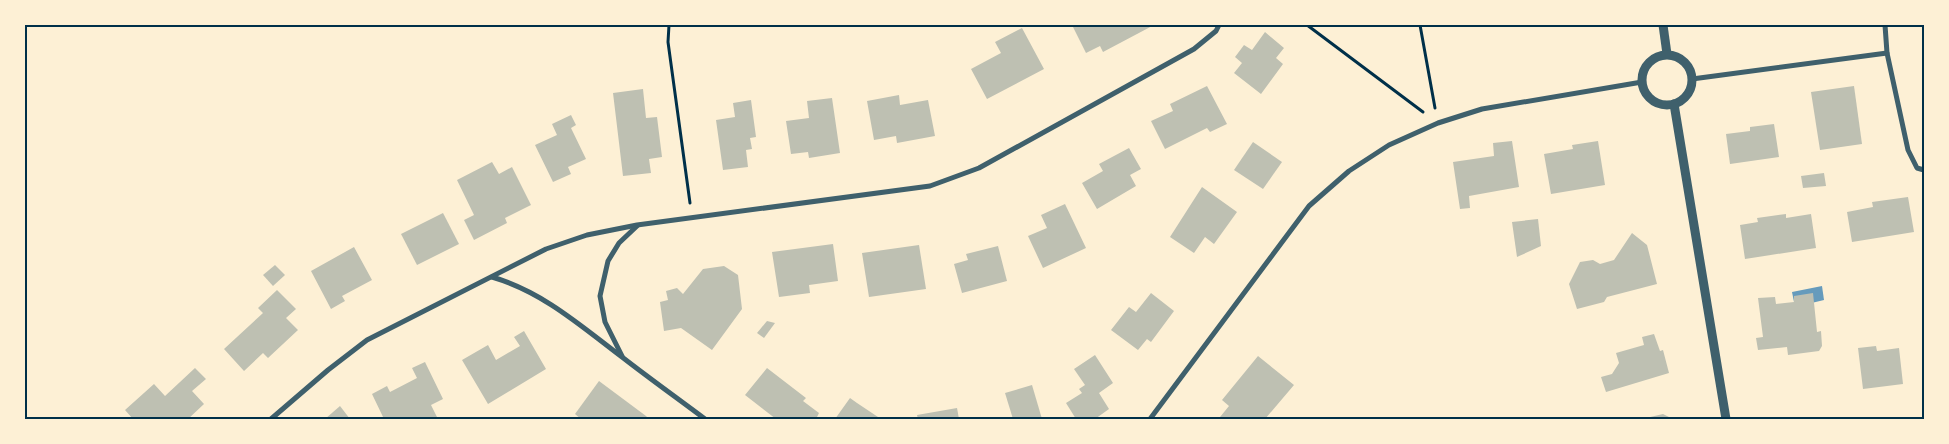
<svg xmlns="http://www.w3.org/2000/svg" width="1949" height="444" font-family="'Golos Text',sans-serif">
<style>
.water{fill:#669bbc}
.building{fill:#bec0b2}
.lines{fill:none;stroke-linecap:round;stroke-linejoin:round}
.path{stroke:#003049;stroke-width:3}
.minor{stroke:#3f606c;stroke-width:5}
.tertiary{stroke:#3f606c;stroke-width:9}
.neatline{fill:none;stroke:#003049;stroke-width:2}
</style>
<rect width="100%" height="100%" fill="#fdf0d5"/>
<!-- water -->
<polygon class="water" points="1822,286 1824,300 1795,307 1792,292"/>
<!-- building -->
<g class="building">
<polygon points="1072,25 1154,25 1103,52 1100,46 1086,53"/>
<polygon points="1022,28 1044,69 987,99 971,69 1001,53 995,42"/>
<polygon points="1265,32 1284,48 1276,58 1283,64 1261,94 1234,73 1242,63 1235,57 1244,45 1252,50"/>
<polygon points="1207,86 1227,124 1210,132 1207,128 1165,149 1151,121 1173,111 1170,104"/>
<polygon points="1854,86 1862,144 1820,150 1811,92"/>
<polygon points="643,89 646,118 657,117 662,157 649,159 651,173 623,176 613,93"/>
<polygon points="899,95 900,105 928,100 935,136 897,143 896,136 874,140 867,101"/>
<polygon points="832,98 840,153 809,158 808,152 791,154 786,121 809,118 807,101"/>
<polygon points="751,100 756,137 750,138 752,149 746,150 748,167 723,170 716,120 735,117 733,103"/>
<polygon points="571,115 576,125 571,128 586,159 568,167 571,174 553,182 535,145 557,135 552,124"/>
<polygon points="1774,124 1779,157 1730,164 1726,134 1750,131 1750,127"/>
<polygon points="1512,141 1519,187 1469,196 1470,208 1460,209 1453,162 1494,156 1493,143"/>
<polygon points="1598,141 1605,185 1551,194 1544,154 1573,149 1572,145"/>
<polygon points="1253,142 1282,162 1263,189 1234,170"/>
<polygon points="1129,148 1141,169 1130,175 1136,186 1097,209 1082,183 1103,171 1099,164"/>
<polygon points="492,162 499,174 512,167 531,205 505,218 507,223 474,240 464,220 474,215 457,180"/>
<polygon points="1824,173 1826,186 1803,188 1801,176"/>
<polygon points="1202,187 1237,212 1214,244 1205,237 1194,253 1170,237"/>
<polygon points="1908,197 1914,232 1852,242 1847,212 1873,207 1872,202"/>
<polygon points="1065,204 1086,248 1043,268 1028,236 1047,228 1041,215"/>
<polygon points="443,213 459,244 417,265 401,234"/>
<polygon points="1786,214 1786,218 1811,214 1816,248 1745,259 1740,225 1758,222 1757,218"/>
<polygon points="1538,219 1541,246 1517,257 1512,222"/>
<polygon points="1632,233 1647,245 1657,284 1607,297 1604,302 1577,309 1569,284 1580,262 1593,260 1600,264 1614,260"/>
<polygon points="833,244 838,281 809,285 810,293 779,297 772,252"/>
<polygon points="919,245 926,289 869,297 862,253"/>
<polygon points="998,246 1007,281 962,293 954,264 968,260 966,254"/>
<polygon points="354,247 372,280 342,296 345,301 331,309 311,271"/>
<polygon points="275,265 285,275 273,286 263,275"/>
<polygon points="724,266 738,275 742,309 712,350 681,328 664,331 660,302 668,300 666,291 677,288 683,294 703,269"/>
<polygon points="277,290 296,309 286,318 298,330 268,358 263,353 244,371 224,349 263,313 258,308"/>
<polygon points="1151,293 1174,311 1151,342 1147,339 1138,350 1111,330 1129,307 1136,312"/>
<polygon points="1813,293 1817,332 1821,331 1822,346 1819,351 1788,355 1787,347 1758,350 1756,338 1763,337 1758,298 1775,297 1776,304 1794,302 1794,296"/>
<polygon points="767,321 775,323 764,338 757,333"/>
<polygon points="524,331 546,369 488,404 462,360 488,345 496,360 520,346 514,337"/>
<polygon points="1654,334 1660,351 1663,350 1669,373 1606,392 1601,377 1612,374 1619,363 1616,353 1644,345 1642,337"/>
<polygon points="1876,346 1877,351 1899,348 1903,384 1863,389 1858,348"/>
<polygon points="1095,355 1113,383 1099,393 1109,409 1095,419 1076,419 1066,403 1082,393 1079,389 1085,385 1074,369"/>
<polygon points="1258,356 1294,385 1265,419 1223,419 1220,417 1229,406 1222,400"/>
<polygon points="425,362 443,399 431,405 438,419 384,419 372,394 387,386 390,392 417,378 412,368"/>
<polygon points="195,368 206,379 192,391 204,404 188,419 133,419 125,410 154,384 165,396"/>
<polygon points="767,368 806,398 803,401 819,413 816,419 776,419 745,395"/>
<polygon points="599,381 646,416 649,419 581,419 575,414"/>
<polygon points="1032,385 1042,419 1013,419 1005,393"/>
<polygon points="850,398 857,403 881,419 835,419"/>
<polygon points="340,406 350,419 325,419"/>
<polygon points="957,408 959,419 918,419 917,415"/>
<polygon points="1663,414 1673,419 1646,419 1646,418"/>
</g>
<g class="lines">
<!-- path -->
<g class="path">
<polyline points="669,25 668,42 690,203"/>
<polyline points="1307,25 1423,112"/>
<polyline points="1420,25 1435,108"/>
</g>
<!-- minor -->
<g class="minor">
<polyline points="1885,25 1887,53 1908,150 1917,168 1924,170"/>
<polyline points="1692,79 1887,53"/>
<path d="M492,277C543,292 581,326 622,357C649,378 677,398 705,419"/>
<polyline points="622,356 605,322 600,296 608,261 619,243 637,226"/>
<polyline points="271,419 328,370 367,340 546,249 587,235 637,225 930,186 979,168 1194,49 1216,31 1219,25"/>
<polyline points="1150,419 1309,206 1349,171 1389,145 1438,123 1482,109 1642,82"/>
</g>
<!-- tertiary -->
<g class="tertiary">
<polyline points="1663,25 1667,54"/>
<circle cx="1667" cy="80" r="25"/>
<polyline points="1674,104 1726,419"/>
</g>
</g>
<!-- border -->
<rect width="1949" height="444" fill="none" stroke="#fdf0d5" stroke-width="52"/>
<rect x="26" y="26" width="1897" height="392" class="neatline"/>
</svg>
